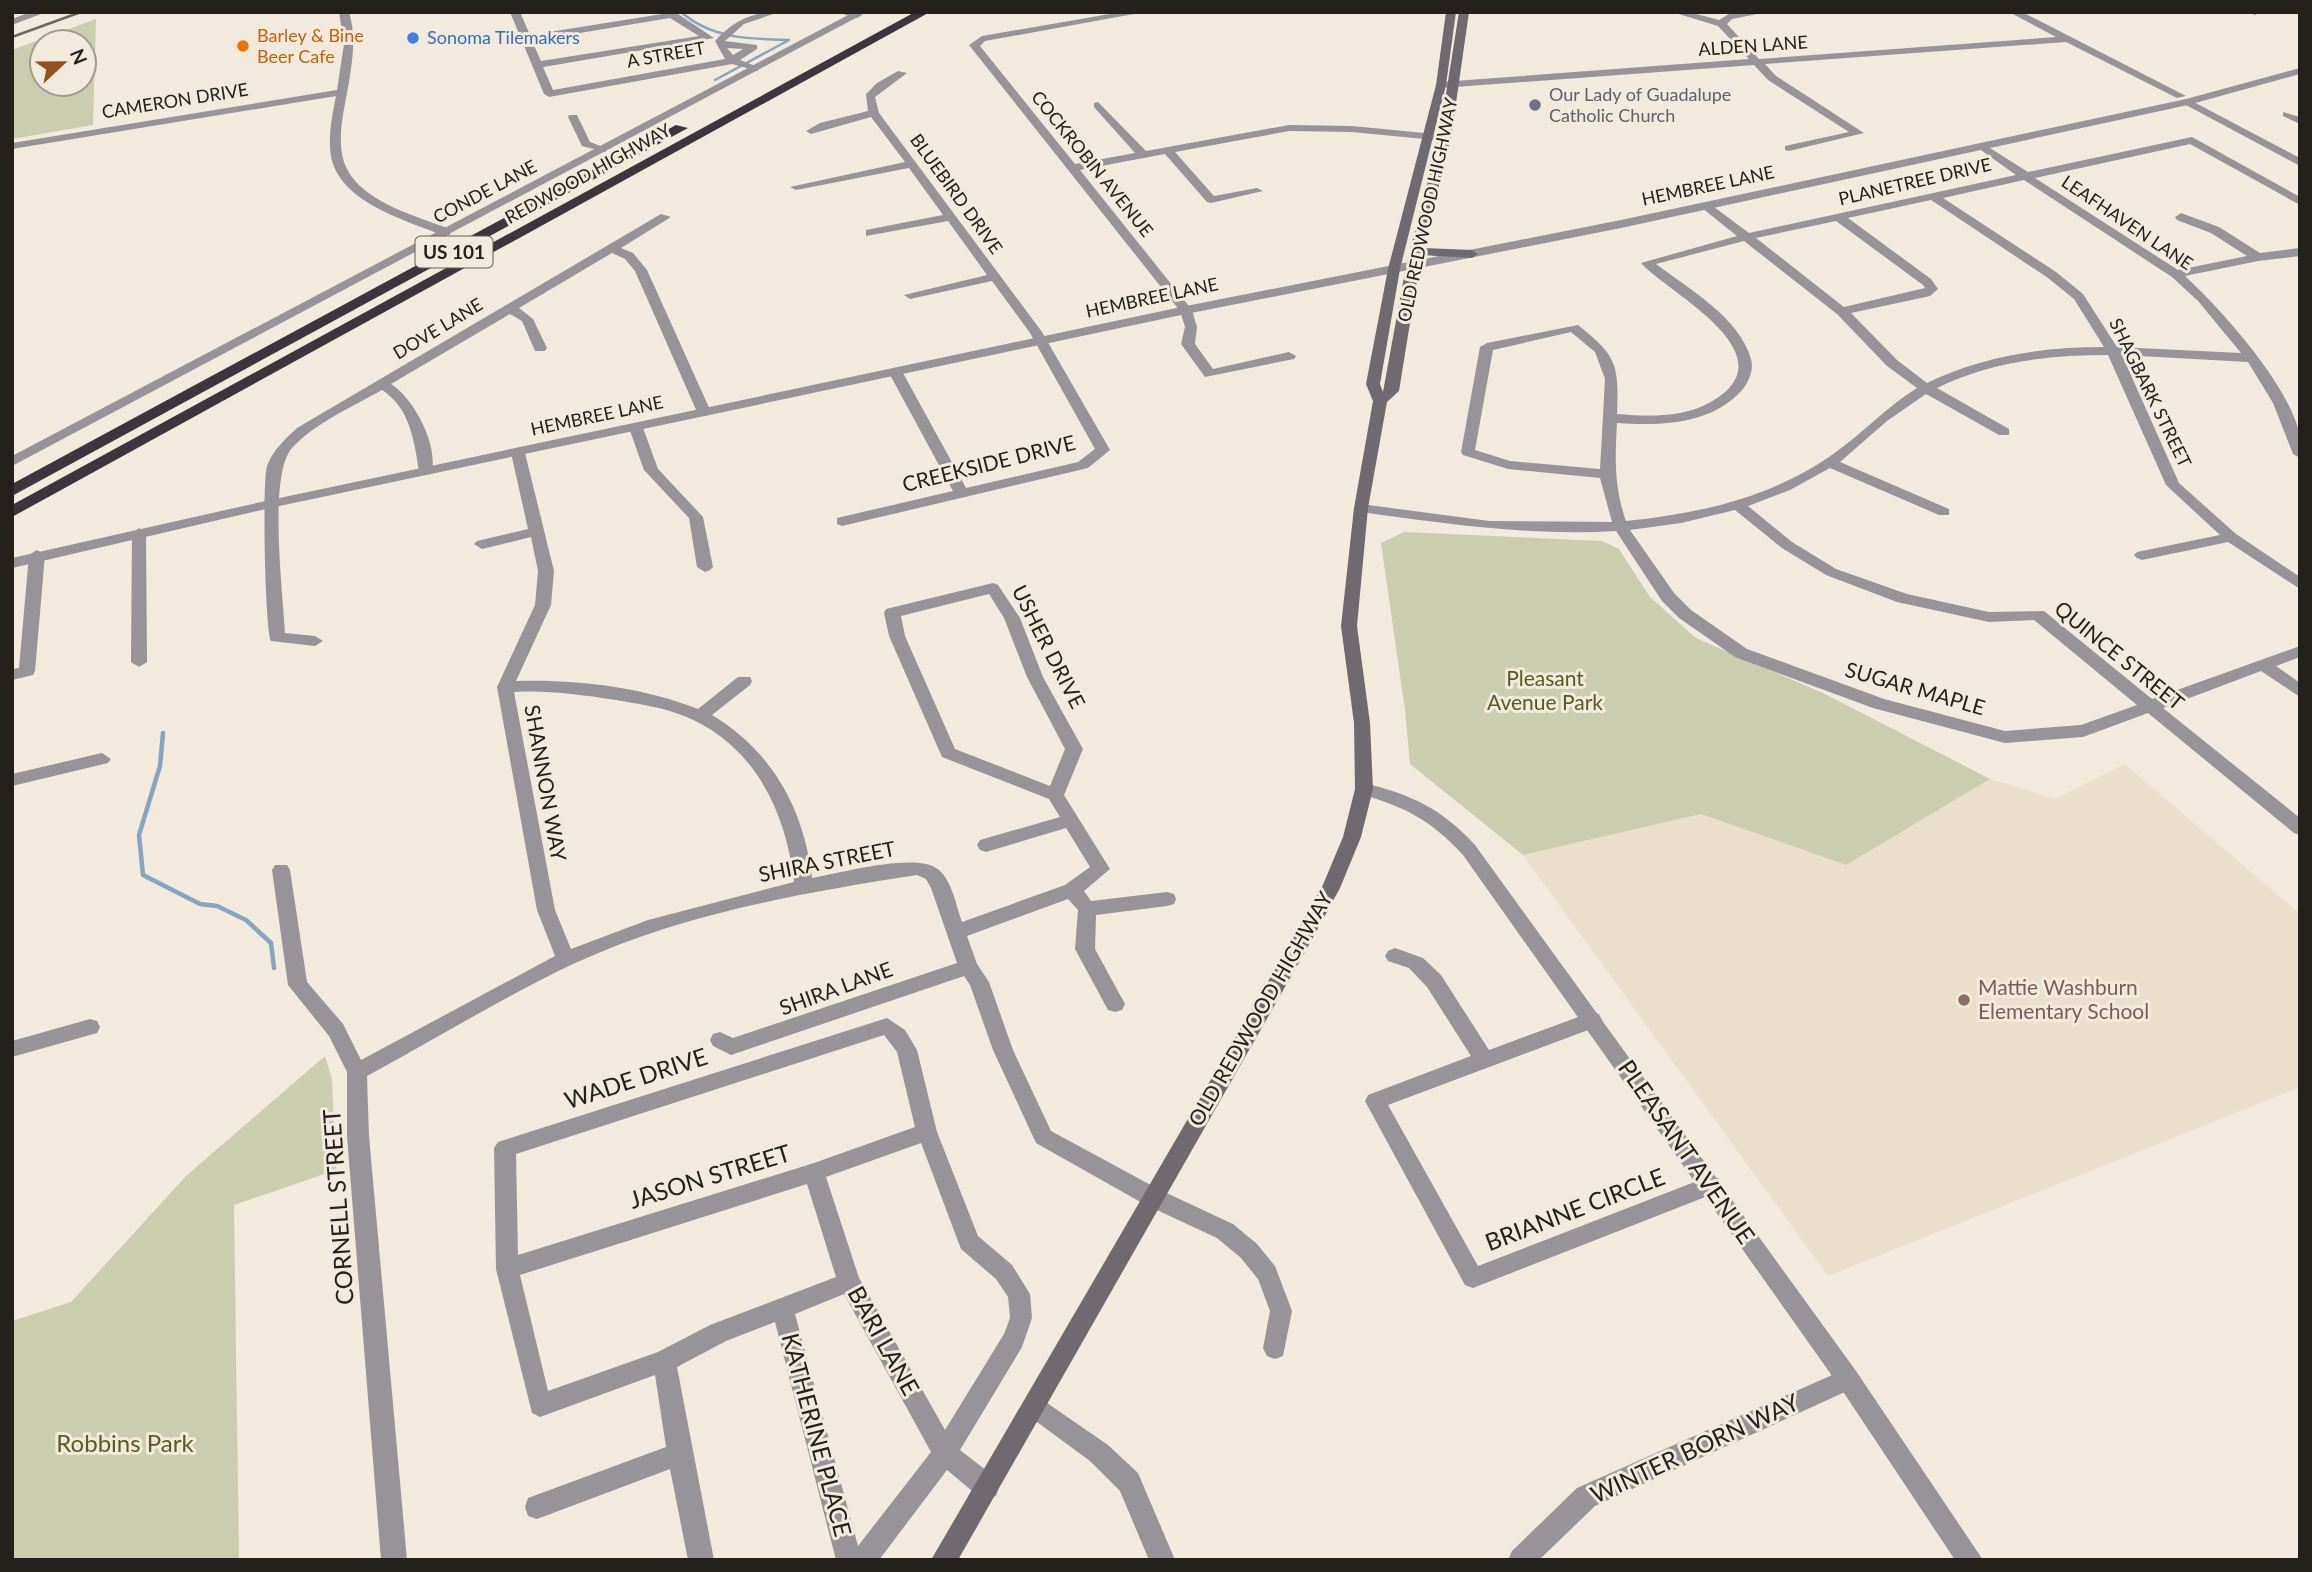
<svg xmlns="http://www.w3.org/2000/svg" width="2312" height="1572" font-family="Lato,sans-serif">
<style>
.built{fill:#eadfca}
.green{fill:#cbceae;fill-rule:evenodd}
.lines{fill:none;stroke-linecap:round;stroke-linejoin:round}
.stream-far1{stroke:#88a4c0;stroke-width:2.5}
.stream{stroke:#88a4c0;stroke-width:4.5}
.minor{fill:#989398;fill-rule:evenodd}
.tertiary{fill:#989398;fill-rule:evenodd}
.secondary{fill:#716970;fill-rule:evenodd}
.motorway{fill:#3e343d;fill-rule:evenodd}
.rail{stroke:#6b675f;stroke-width:2.5}
.shop-dot{fill:#3f7fe0;stroke:#f2eadc;stroke-width:2.5}
.food-dot{fill:#e8710a;stroke:#f2eadc;stroke-width:2.5}
.worship-dot{fill:#6b7280;stroke:#f2eadc;stroke-width:2.5}
.education-dot{fill:#8d6e63;stroke:#f2eadc;stroke-width:2.5}
.labels{text-anchor:middle;stroke-width:6;stroke-linejoin:round;paint-order:stroke}
.far-food-label{font-size:18px;fill:#c56008;stroke:#f2eadc;text-anchor:start}
.far-shop-label{font-size:18px;fill:#366cbe;stroke:#f2eadc;text-anchor:start}
.far-street-label{font-size:18px;fill:#24211c;stroke:#f2eadc}
.far-worship-label{font-size:18px;fill:#5b616d;stroke:#f2eadc;text-anchor:start}
.shield{fill:#f2eadc;stroke:#625d56;stroke-width:2}
.shield-label{font-size:19px;font-weight:bold;fill:#24211c}
.street-label{font-size:21px;fill:#24211c;stroke:#f2eadc}
.park-label{font-size:21px;fill:#595c21;stroke:#f2eadc}
.education-label{font-size:21px;fill:#785e54;stroke:#f2eadc;text-anchor:start}
.near-street-label{font-size:24px;fill:#24211c;stroke:#f2eadc}
.near-park-label{font-size:24px;fill:#595c21;stroke:#f2eadc}
</style>
<rect width="100%" height="100%" fill="#f2eadc"/>
<!-- built -->
<polygon class="built" points="2125,764 2300,914 2300,1087 1828,1276 1523,855 1701,814 1846,865 1990,779 2055,799"/>
<!-- green -->
<g class="green">
<path d="M96,19L93,125L12,139V50ZM42,42H84V84H42Z"/>
<polygon points="1404,532 1602,541 1619,549 1650,597 1696,638 1825,694 1990,779 1846,865 1701,814 1523,855 1410,764 1405,710 1381,543"/>
<polygon points="325,1056 332,1080 336,1170 234,1205 239,1560 12,1560 12,1321 71,1302 186,1176"/>
</g>
<g class="lines">
<!-- stream-far1 -->
<path class="stream-far1" d="M681,12C712,39 750,39 789,40L715,80"/>
<!-- stream -->
<polyline class="stream" points="163,733 160,766 139,835 143,875 200,904 217,906 246,920 271,943 274,968"/>
<!-- minor -->
<g class="minor">
<polygon points="31,12 46,12 12,25 12,19"/>
<path d="M339,12H349C356,35 353,58 349,82C345,107 336,137 344,162C357,201 416,216 450,229V235H442C405,220 345,204 332,161C327,141 332,116 336,96L12,149V143L337,90L344,44Z"/>
<path d="M510,12H520L530,35L675,12L714,38L543,67L553,90L725,59L715,41C733,21 752,12 779,12L744,24L725,41L757,45V49L740,60L758,67V71L732,64L549,97L544,94ZM670,18L699,36L541,61L532,41ZM727,48L743,49L733,55Z"/>
<polygon points="836,12 858,12 862,15 857,18"/>
<polygon points="1121,12 1145,12 985,41 980,46 1075,164 1135,153 1094,107 1094,103 1098,102 1146,151 1289,125 1352,126 1445,135 1451,138 1445,141 1352,132 1289,131 1175,152 1214,196 1257,188 1263,191 1211,203 1207,202 1165,154 1080,170 1192,310 1197,327 1195,344 1213,369 1289,352 1296,356 1294,359 1205,377 1181,344 1185,327 1180,311 969,45 982,36"/>
<polygon points="1672,12 1689,12 1719,20 1729,14 1767,12 1732,19 1727,24 1759,59 2056,37 2009,12 2022,12 2186,96 2177,98 2066,42 1765,64 1776,76 1864,133 1789,151 1785,150 1785,146 1849,132 1768,80 1754,65 1441,88 1436,85 1441,82 1749,59 1718,26"/>
<polygon points="2248,12 2260,12 2255,15"/>
<polygon points="898,71 907,73 875,97 879,113 1042,332 1110,450 1088,468 842,526 837,524 837,518 953,491 889,373 891,370 901,370 903,373 966,488 1078,462 1095,449 1030,333 992,281 910,299 904,295 987,275 948,221 866,236 866,230 943,215 909,168 796,190 790,187 905,162 871,117 811,134 806,131 820,123 868,111 866,94 877,83"/>
<polygon points="2188,99 2300,158 2300,166 2184,104 2184,100"/>
<polygon points="2283,112 2300,117 2300,124 2283,116"/>
<polygon points="569,115 577,115 590,142 606,148 606,152 582,146 568,117"/>
<path d="M2192,137L2300,197V205L2190,144L2035,178L2178,270L2247,256L2211,233L2177,220L2175,217L2181,213L2219,227L2260,253L2300,248V256L2258,261L2185,276C2221,309 2292,388 2300,437C2301,443 2300,451 2300,458L2293,454L2273,403L2248,362L2122,355L2179,483L2236,534L2300,577V589L2228,542L2142,560L2137,558L2134,555L2137,552L2220,535L2166,485L2108,355C2048,355 1991,362 1937,388L2009,429V435H1999L1926,394L1887,421L1840,462L1949,509V515H1939L1830,468L1790,490L1748,506L1792,542L1836,569L1907,594L1989,612L2044,611L2152,699L2300,646V657L2276,666L2300,683V697L2261,671L2163,708L2300,818V835L2294,833L2148,713L2083,737L2005,743L1873,708L1735,657L1679,618L1662,601L1616,531C1529,536 1447,524 1361,512L1354,508L1361,504L1489,521L1612,522L1600,478L1508,469L1463,455L1461,452L1480,347L1487,343L1578,325C1617,356 1619,364 1617,414C1652,417 1691,418 1720,396C1783,350 1667,292 1641,263L1737,236L1702,208V204H1710L1749,233L2016,175L1978,148V144L1982,143L2028,172ZM2024,180L2172,277L2198,301L2241,353L2117,347L2083,294L2056,272L1943,198ZM1931,200L2048,278L2074,299L2104,347C2042,347 1983,356 1927,383L1897,360L1851,313L1930,296L1938,289L1931,279L1848,218ZM1836,221L1923,285L1925,288L1844,307L1756,238ZM1744,241L1837,314L1887,366L1917,388C1885,408 1860,436 1829,457C1769,498 1697,514 1626,521C1614,487 1615,458 1617,423C1660,426 1712,425 1743,389C1749,381 1754,370 1751,359C1739,317 1689,289 1656,264ZM1571,332L1595,352L1605,379L1600,469L1510,461L1475,450L1493,350ZM1735,510L1782,548L1826,575L1897,602L1989,622L2034,620L2137,705L2081,725L2005,731L1884,699L1747,649L1691,610L1674,593L1630,530L1681,523Z"/>
<path d="M661,214L671,217L621,248L633,253L647,270L711,412L709,415L704,416L697,412L635,271L625,259L612,253L519,308L533,319L547,348L545,351H535L522,321L510,314L391,384C414,398 440,448 431,474H421L419,471C414,440 410,408 382,390C352,407 315,423 292,448C268,475 283,593 285,633L315,636L323,641L315,646L271,641C265,629 262,482 267,466C273,450 285,439 297,428Z"/>
<polygon points="636,424 643,428 658,469 703,517 713,567 710,570 705,572 697,567 689,518 644,470 629,428"/>
<path d="M518,449L525,453L554,571L551,605L516,681C575,679 643,687 698,709L738,677H750L752,681L750,685L712,715C772,751 804,809 812,878C840,873 914,853 936,868C952,878 956,906 962,922L1065,885L1090,867L1066,828L986,852L980,850L977,845L980,840L1060,817L1049,799L942,757L889,636L884,613L886,609L993,583L998,585L1020,618L1043,677L1083,749L1064,795L1110,869L1084,891L1091,901L1167,892L1174,894L1176,899L1174,904L1167,906L1096,915L1095,949L1125,1004L1122,1010L1115,1012L1108,1010L1075,949L1078,910L1068,899L967,936L977,964L989,982L1013,1050L1051,1131L1160,1190L1233,1224L1257,1244L1275,1266L1292,1311L1283,1356L1275,1359L1267,1356L1263,1348L1270,1311L1258,1279L1241,1258L1217,1238L1144,1204L1036,1143L993,1050L970,985L964,976L731,1055L713,1046L710,1040L713,1034L720,1032L733,1038L957,963L931,888L926,879L917,875C801,893 681,914 573,964C505,996 434,1040 367,1076L369,1136L407,1560H381L347,1136V1072L329,1036L288,985L272,870L275,865H287L290,870L307,982L343,1024L361,1060L555,956L537,910L497,687L535,605L538,571L531,537L482,549L474,544L477,541L528,529L511,453ZM989,594L1004,618L1027,677L1065,749L1050,786L955,749L905,636L901,616ZM514,692C548,690 582,695 616,700C639,704 662,707 684,716C754,744 786,811 794,882L648,920L571,949L555,910Z"/>
<polygon points="139,528 146,533 147,662 139,667 131,662 132,533"/>
<polygon points="37,550 45,555 35,671 33,675 12,680 12,669 19,668 29,555"/>
<polygon points="102,753 111,759 108,763 12,786 12,774"/>
<polygon points="1395,948 1423,958 1441,975 1489,1050 1592,1012 1599,1014 1602,1020 1599,1026 1388,1105 1478,1266 1710,1176 1718,1178 1721,1185 1718,1192 1473,1288 1465,1285 1365,1101 1368,1095 1471,1056 1427,987 1409,968 1388,961 1385,956 1388,951"/>
<path d="M887,1018L905,1030L917,1050L937,1132L978,1236L1012,1265L1030,1294L1032,1318L1022,1347L960,1450L996,1478L999,1487L996,1496L987,1499L978,1496L947,1470L879,1560H836L775,1322L726,1341L677,1367L714,1560H688L670,1469L537,1519L528,1516L525,1507L528,1498L666,1447L655,1375L540,1417L532,1413L496,1269L494,1148L498,1142ZM884,1035L897,1052L915,1127L814,1163L518,1255L516,1154ZM921,1143L961,1249L996,1279L1008,1297L1010,1318L1004,1334L945,1430L859,1278L826,1177ZM807,1184L836,1277L710,1325L658,1352L548,1391L520,1275ZM844,1294L931,1452L858,1546L795,1314Z"/>
<polygon points="90,1019 97,1021 100,1027 97,1033 12,1057 12,1041"/>
<polygon points="1848,1368 1856,1371 1860,1379 1856,1387 1595,1506 1539,1560 1508,1560 1512,1551 1577,1488"/>
<polygon points="1034,1394 1108,1445 1138,1473 1175,1560 1149,1560 1120,1491 1090,1461 1026,1414 1022,1406 1026,1398"/>
</g>
<!-- tertiary -->
<g class="tertiary">
<polygon points="854,12 867,12 12,466 12,456"/>
<polygon points="2300,68 2300,74 2188,105 1621,228 1186,314 270,508 12,568 12,558 270,500 1186,306 1621,220 2186,99"/>
<path d="M1364,783C1412,795 1441,808 1475,845L1856,1371L1983,1560H1955L1840,1387L1463,855C1429,818 1404,807 1358,793L1355,789Z"/>
</g>
<!-- secondary -->
<polygon class="secondary" points="1446,12 1456,12 1446,85 1400,269 1380,384 1383,392 1406,266 1439,138 1459,12 1469,12 1451,138 1423,248 1472,250 1478,254 1472,258 1421,255 1399,391 1387,402 1368,508 1357,626 1370,723 1373,789 1361,837 1340,888 1309,945 958,1560 931,1560 1295,935 1322,887 1343,837 1355,789 1354,723 1341,626 1354,508 1373,401 1366,384 1388,269 1436,85"/>
<!-- motorway -->
<g class="motorway">
<polygon points="915,12 930,12 12,517 12,505"/>
<polygon points="676,125 688,128 12,496 12,484"/>
</g>
<!-- rail -->
<polyline class="rail" points="12,37 81,12"/>
</g>
<!-- markers -->
<circle class="shop-dot" cx="413" cy="38" r="7"/>
<circle class="food-dot" cx="243" cy="46" r="7"/>
<circle class="worship-dot" cx="1535" cy="105" r="7"/>
<circle class="education-dot" cx="1964" cy="1000" r="7"/>
<g class="labels">
<!-- far-food labels -->
<g class="far-food-label">
<text x="257" y="42">Barley &amp; Bine<tspan x="257" dy="21">Beer Cafe</tspan></text>
</g>
<!-- far-shop labels -->
<g class="far-shop-label">
<text x="427" y="44">Sonoma Tilemakers</text>
</g>
<!-- far-street labels -->
<g class="far-street-label">
<text transform="translate(1753 46) rotate(-4)" y="6">ALDEN LANE</text>
<text transform="translate(666 55) rotate(-10)" y="6">A STREET</text>
<text transform="translate(175 101) rotate(-9)" y="6">CAMERON DRIVE</text>
<text transform="translate(1092 164) rotate(51)" y="6">COCKROBIN AVENUE</text>
<text transform="translate(588 174) rotate(-29)" y="6">REDWOOD HIGHWAY</text>
<text transform="translate(1915 182) rotate(-13)" y="6">PLANETREE DRIVE</text>
<text transform="translate(1708 186) rotate(-12)" y="6">HEMBREE LANE</text>
<text transform="translate(485 192) rotate(-28)" y="6">CONDE LANE</text>
<text transform="translate(956 194) rotate(54)" y="6">BLUEBIRD DRIVE</text>
<text transform="translate(1428 210) rotate(-78)" y="6">OLD REDWOOD HIGHWAY</text>
<text transform="translate(2127 223) rotate(34)" y="6">LEAFHAVEN LANE</text>
<text transform="translate(1152 298) rotate(-12)" y="6">HEMBREE LANE</text>
<text transform="translate(438 329) rotate(-31)" y="6">DOVE LANE</text>
<text transform="translate(2150 393) rotate(64)" y="6">SHAGBARK STREET</text>
<text transform="translate(597 416) rotate(-12)" y="6">HEMBREE LANE</text>
</g>
<!-- far-worship labels -->
<g class="far-worship-label">
<text x="1549" y="101">Our Lady of Guadalupe<tspan x="1549" dy="21">Catholic Church</tspan></text>
</g>
<!-- shield labels -->
<rect class="shield" x="415.5" y="236.5" width="77" height="31" rx="5"/>
<g class="shield-label">
<text x="454" y="259">US 101</text>
</g>
<!-- street labels -->
<g class="street-label">
<text transform="translate(989 464) rotate(-14)" y="7">CREEKSIDE DRIVE</text>
<text transform="translate(1048 647) rotate(63)" y="7">USHER DRIVE</text>
<text transform="translate(2119 656) rotate(39)" y="7">QUINCE STREET</text>
<text transform="translate(1915 689) rotate(16)" y="7">SUGAR MAPLE</text>
<text transform="translate(545 783) rotate(80)" y="7">SHANNON WAY</text>
<text transform="translate(827 862) rotate(-11)" y="7">SHIRA STREET</text>
<text transform="translate(836 989) rotate(-20)" y="7">SHIRA LANE</text>
<text transform="translate(1261 1009) rotate(-60)" y="7">OLD REDWOOD HIGHWAY</text>
</g>
<!-- park labels -->
<g class="park-label">
<text x="1545" y="686">Pleasant<tspan x="1545" dy="24">Avenue Park</tspan></text>
</g>
<!-- education labels -->
<g class="education-label">
<text x="1978" y="995">Mattie Washburn<tspan x="1978" dy="24">Elementary School</tspan></text>
</g>
<!-- near-street labels -->
<g class="near-street-label">
<text transform="translate(636 1079) rotate(-18)" y="8">WADE DRIVE</text>
<text transform="translate(1686 1152) rotate(55)" y="8">PLEASANT AVENUE</text>
<text transform="translate(710 1177) rotate(-17)" y="8">JASON STREET</text>
<text transform="translate(339 1207) rotate(-94)" y="8">CORNELL STREET</text>
<text transform="translate(1575 1210) rotate(-21)" y="8">BRIANNE CIRCLE</text>
<text transform="translate(883 1341) rotate(61)" y="8">BARI LANE</text>
<text transform="translate(816 1435) rotate(75)" y="8">KATHERINE PLACE</text>
<text transform="translate(1695 1449) rotate(-25)" y="8">WINTER BORN WAY</text>
</g>
<!-- near-park labels -->
<g class="near-park-label">
<text x="125" y="1452">Robbins Park</text>
</g>
</g>
<!-- border -->
<rect width="2312" height="1572" fill="none" stroke="#24211c" stroke-width="28"/>
<!-- north arrow -->
<g transform="translate(63 63) rotate(68)"><circle r="33" fill="#f2eadc" stroke="#a09a8f" stroke-width="2"/>
<path d="M0-5L12 26L0 18L-12 26Z" fill="#955221"/>
<text y="-10" font-size="19" font-weight="bold" text-anchor="middle" fill="#24211c">N</text>
</g>
</svg>
